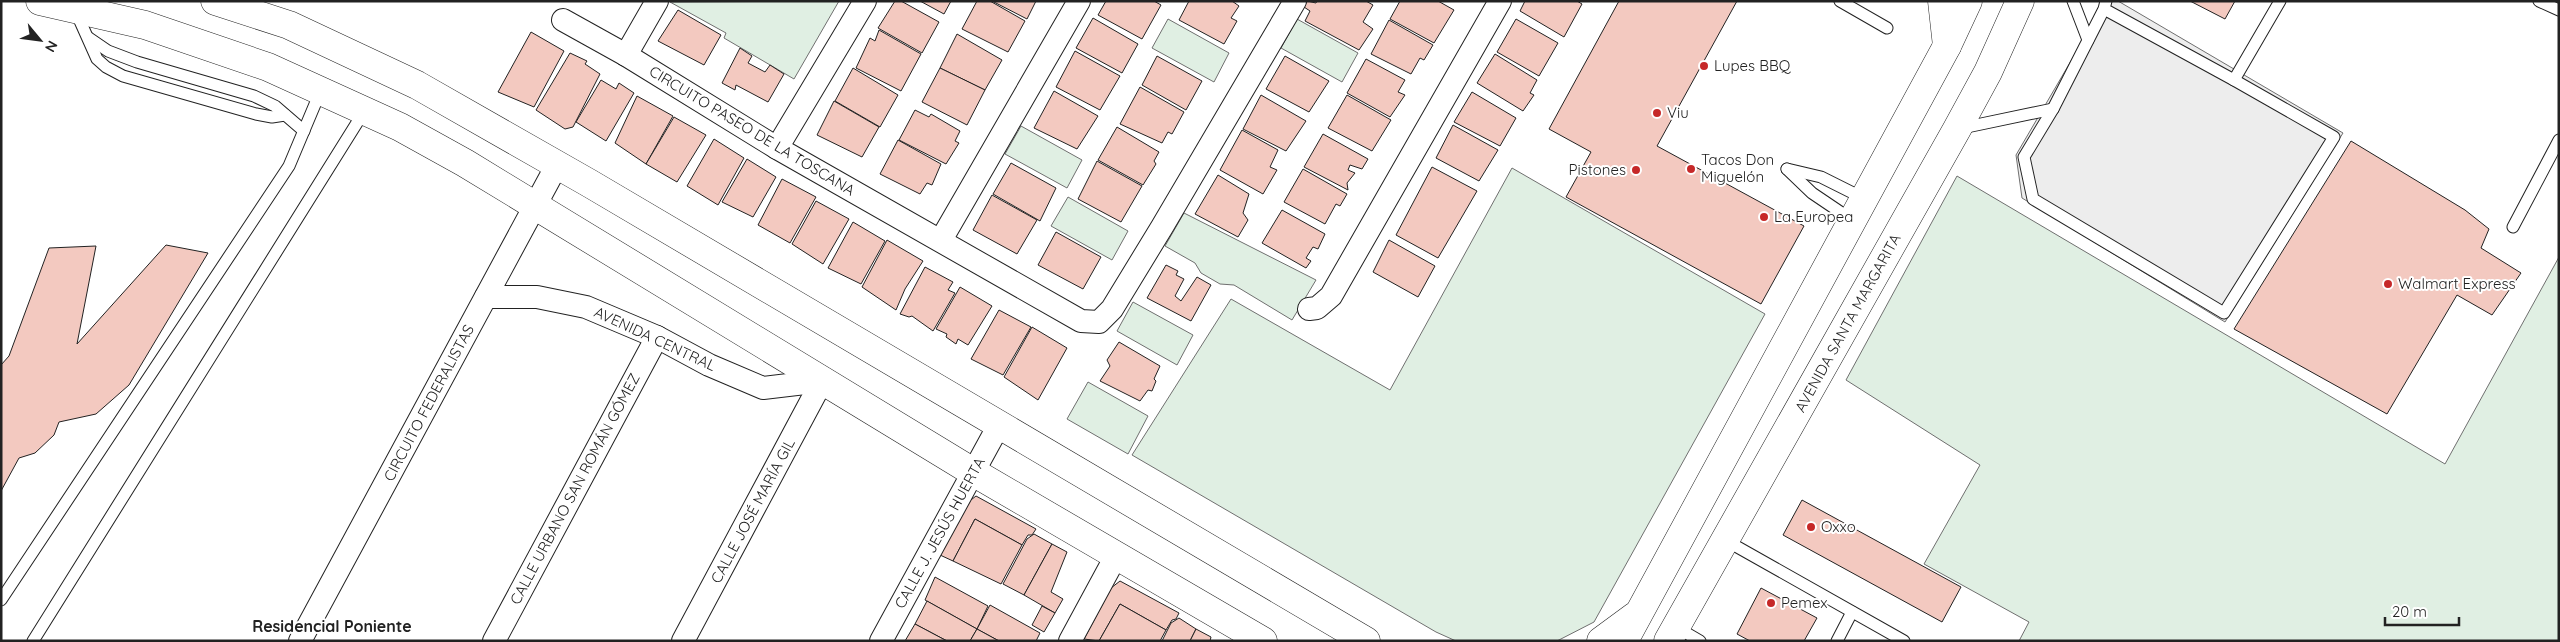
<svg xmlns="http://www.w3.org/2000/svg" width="2560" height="642" font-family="Quicksand,sans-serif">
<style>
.green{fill:#e0efe3;stroke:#6f6f6f}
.parking{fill:#ededed;stroke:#6f6f6f}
.building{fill:#f3c9c0;stroke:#222}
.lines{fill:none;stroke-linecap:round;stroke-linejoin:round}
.lane-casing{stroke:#222;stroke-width:13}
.street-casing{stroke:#222;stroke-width:24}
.secondary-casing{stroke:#222;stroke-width:29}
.lane{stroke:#fff;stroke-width:11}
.street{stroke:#fff;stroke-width:22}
.secondary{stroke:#fff;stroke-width:28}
.poi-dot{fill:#c62828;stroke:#fff;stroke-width:2}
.labels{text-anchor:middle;stroke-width:4;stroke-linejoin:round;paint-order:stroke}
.poi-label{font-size:15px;fill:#222;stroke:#fff;text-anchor:start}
.street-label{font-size:15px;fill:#222;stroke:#fff}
.neighbourhood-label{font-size:16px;font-weight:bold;fill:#222;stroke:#fff}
</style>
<rect width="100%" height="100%" fill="#fff"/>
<!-- green -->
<g class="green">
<polygon points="839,1 794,79 724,38 726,33 670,2"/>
<polygon points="1168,19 1229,53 1214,82 1152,48"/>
<polygon points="1297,19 1358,53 1342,82 1281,48"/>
<polygon points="1021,126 1082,160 1067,188 1005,154"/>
<polygon points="1512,168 1765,314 1594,622 1557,641 1456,641 1436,632 1132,455 1231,299 1390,390"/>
<polygon points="1957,176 2445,464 2559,257 2559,641 2019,641 2029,622 1924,564 1980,465 1846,380"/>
<polygon points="1068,197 1128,231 1112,260 1051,226"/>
<polygon points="1184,213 1316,280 1292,320 1234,285 1220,284 1201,273 1195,263 1165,246"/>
<polygon points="1133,302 1193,335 1177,365 1117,331"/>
<polygon points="1088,382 1148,416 1128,454 1067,419"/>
</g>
<!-- parking -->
<polygon class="parking" points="2106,1 2118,1 2343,133 2225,322 2022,198 2016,155"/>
<!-- building -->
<g class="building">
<polygon points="895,1 901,1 939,22 922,53 878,28"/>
<polygon points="920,1 951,1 944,14"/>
<polygon points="977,1 990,1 1025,21 1008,52 962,29"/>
<polygon points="992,1 1036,1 1027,19"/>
<polygon points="1106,1 1154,1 1161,5 1142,39 1098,15"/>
<polygon points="1189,1 1232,1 1239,6 1231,18 1237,21 1224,44 1179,20"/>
<polygon points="1307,1 1316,3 1317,1 1366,1 1373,5 1363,22 1373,29 1359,50 1305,21 1310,11 1304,7"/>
<polygon points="1400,1 1438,1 1454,10 1434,43 1390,19"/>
<polygon points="1525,1 1577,1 1582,4 1564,37 1520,11"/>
<polygon points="1619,1 1737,1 1657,146 1804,226 1761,304 1566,197 1591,152 1549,129"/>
<polygon points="2190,1 2235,1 2225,19"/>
<polygon points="678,10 721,35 704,65 658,41"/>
<polygon points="1093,18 1138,44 1122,73 1076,48"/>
<polygon points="1516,19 1558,43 1539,76 1497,52"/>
<polygon points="1389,20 1433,45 1424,60 1420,58 1411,74 1371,54"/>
<polygon points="879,30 921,54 901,91 856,68 870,38 875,41"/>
<polygon points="531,32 564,51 534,107 498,92"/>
<polygon points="957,34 1002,60 985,90 940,68"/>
<polygon points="740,48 752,56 748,63 765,72 770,65 784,74 768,102 736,85 735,90 722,83"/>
<polygon points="1075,51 1120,76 1100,110 1056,87"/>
<polygon points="570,53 587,61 585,64 600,74 573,127 565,129 536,110"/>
<polygon points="1495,54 1537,80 1530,93 1534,95 1523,111 1477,83"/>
<polygon points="1157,56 1202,81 1186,110 1142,85"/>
<polygon points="1285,56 1329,81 1309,112 1266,89"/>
<polygon points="1366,59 1405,80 1398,92 1405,95 1390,117 1347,93"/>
<polygon points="853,68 898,95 880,127 835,101"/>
<polygon points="940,68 985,90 967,125 922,102"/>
<polygon points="601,80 616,89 619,83 634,93 606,141 576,122"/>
<polygon points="1140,87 1184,112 1172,134 1168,132 1162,143 1120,124"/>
<polygon points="1054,91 1098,116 1077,149 1034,128"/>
<polygon points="1472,92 1516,118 1500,146 1454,122"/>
<polygon points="1261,95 1306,121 1286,151 1243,129"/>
<polygon points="1347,95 1391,120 1372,151 1328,128"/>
<polygon points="637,96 673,116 646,164 615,143"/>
<polygon points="834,101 879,127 862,157 817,135"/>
<polygon points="915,110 929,117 931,114 960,131 955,141 959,143 946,164 899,140"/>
<polygon points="674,117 706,135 677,182 646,164"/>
<polygon points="1453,125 1498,150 1479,181 1436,158"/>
<polygon points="1117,127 1159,152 1154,161 1156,164 1143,185 1098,160"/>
<polygon points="1242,130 1278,150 1270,167 1277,170 1263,194 1220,170"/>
<polygon points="1323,134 1368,159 1362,169 1350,165 1348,170 1355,173 1347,183 1348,190 1304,167"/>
<polygon points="714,139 744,158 718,205 687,186"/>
<polygon points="898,140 941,164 932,185 927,183 920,194 880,174"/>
<polygon points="2351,141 2465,210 2489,229 2481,248 2521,273 2492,315 2457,295 2387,414 2234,329"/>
<polygon points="747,159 776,177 753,217 722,202"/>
<polygon points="1097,161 1142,186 1121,222 1078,199"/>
<polygon points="1011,163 1056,188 1040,221 993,194"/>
<polygon points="1432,167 1477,191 1438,258 1396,235"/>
<polygon points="1303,169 1347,194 1340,206 1336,204 1325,224 1284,202"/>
<polygon points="1218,175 1249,194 1243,213 1248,220 1238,237 1195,214"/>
<polygon points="782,179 816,197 790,243 758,225"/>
<polygon points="992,195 1037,220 1017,254 973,230"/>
<polygon points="816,201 849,219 823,264 792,244"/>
<polygon points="1282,210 1325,234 1318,249 1313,247 1306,258 1311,261 1306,268 1262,243"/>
<polygon points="853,222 885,241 861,284 828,268"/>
<polygon points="1056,232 1101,257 1083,289 1038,265"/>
<polygon points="887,240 923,261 905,289 896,310 862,287"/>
<polygon points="1389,240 1435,266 1418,297 1373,272"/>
<polygon points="166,245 208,253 129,385 96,414 59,422 54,435 35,453 19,458 1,491 1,365 9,356 49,248 96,246 77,344"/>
<polygon points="1166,265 1178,271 1176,275 1184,279 1175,296 1181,301 1197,277 1211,285 1191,321 1147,298"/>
<polygon points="925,267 953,282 948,290 955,293 933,331 912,316 909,317 900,314"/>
<polygon points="960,287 992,306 968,345 958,339 956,344 946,337 947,334 936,329"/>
<polygon points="999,310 1031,327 1003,375 971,359"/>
<polygon points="1032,327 1067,348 1038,400 1004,377"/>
<polygon points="1119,342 1160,366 1154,379 1156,381 1152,391 1148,390 1140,401 1100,381 1110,366 1107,360"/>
<polygon points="976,496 1036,529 1032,535 1028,535 1022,545 975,519 953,561 940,555 967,503"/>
<polygon points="1802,500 1961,587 1942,622 1783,535"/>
<polygon points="975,519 1022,545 1001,584 953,561"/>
<polygon points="1034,534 1052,544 1024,595 1003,584 1027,539"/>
<polygon points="1052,544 1067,552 1051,592 1063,599 1055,613 1024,595"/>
<polygon points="935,577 988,606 977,629 925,600"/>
<polygon points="1120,581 1179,613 1176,619 1172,620 1166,630 1120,604 1099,641 1084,639 1111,588"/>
<polygon points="1761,588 1817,618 1804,641 1750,641 1737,634"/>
<polygon points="927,601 977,629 970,641 947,641 915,624"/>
<polygon points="1120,604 1166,630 1160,641 1099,641"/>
<polygon points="990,605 1040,633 1036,641 999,641 977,629"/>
<polygon points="1042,606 1055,613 1044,632 1032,625"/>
<polygon points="1179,618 1196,629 1190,641 1162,641 1171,623"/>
<polygon points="915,624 947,641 905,641"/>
<polygon points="977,629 999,641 970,641"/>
<polygon points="1196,629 1211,637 1210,641 1190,641"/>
</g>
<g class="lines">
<!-- lane casing -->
<g class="lane-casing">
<g id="lane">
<polyline points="1840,1 1887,28"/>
<polyline points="2073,1 2088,40"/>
<polyline points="2539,1 2559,10"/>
<polyline points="2104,9 2234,80 2334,137 2224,313 2033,199 2024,157 2053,109 2104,9 2106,1"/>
<polyline points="76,12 97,59 106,67 123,76 256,114 272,117 285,115"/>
<polyline points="89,38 108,51 137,62 254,96 275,106 304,131"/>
<polyline points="2234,80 2280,1"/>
<polyline points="1962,128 2053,109"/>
<polyline points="1787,169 1812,193 1852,220"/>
<polyline points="1787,169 1821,177 1863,198"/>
<polyline points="2513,227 2559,140"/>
<polyline points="1725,540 1904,641"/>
<polyline points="1,600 289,166 321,90"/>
<polyline points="1676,627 1700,641"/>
<polyline points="33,641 365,110"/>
<polyline points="1837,641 1852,612"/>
</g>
</g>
<!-- street casing -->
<g class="street-casing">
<g id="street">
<polyline points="563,20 626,55 777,148 1081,321 1099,322 1112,309 1162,227 1295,1"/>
<polyline points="626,55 657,1"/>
<polyline points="777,148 865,1"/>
<polyline points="941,240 1079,1"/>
<polyline points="486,297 537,297 586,307 657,337 709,365 763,388 822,381"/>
<polyline points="1309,309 1317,308 1331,296 1500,1"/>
<polyline points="300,641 557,165"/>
<polyline points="494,641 657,337"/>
<polyline points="683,641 822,381"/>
<polyline points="881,641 999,425"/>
<polyline points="1070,641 1116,556"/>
</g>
</g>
<!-- secondary casing -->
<g class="secondary-casing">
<g id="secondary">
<polyline points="40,1 145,25 268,67 400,127 465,163 973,472 1263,641"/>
<polyline points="215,1 289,25 417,85 589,183 1366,641"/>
<polyline points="1942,1 1947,46"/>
<polyline points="1601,641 1635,616"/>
<polyline points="1624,641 1947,46 1968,1"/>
<polyline points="1668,641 1957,129 1988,72 2020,1"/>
</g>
</g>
<!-- lane -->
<use href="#lane" class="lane"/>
<!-- street -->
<use href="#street" class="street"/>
<!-- secondary -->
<use href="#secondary" class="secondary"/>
</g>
<!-- markers -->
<g class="poi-dot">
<circle cx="1704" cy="66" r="5"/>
<circle cx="1657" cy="113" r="5"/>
<circle cx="1691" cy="169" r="5"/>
<circle cx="1636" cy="170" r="5"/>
<circle cx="1764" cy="217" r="5"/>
<circle cx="2388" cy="284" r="5"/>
<circle cx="1811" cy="527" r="5"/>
<circle cx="1771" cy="603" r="5"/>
</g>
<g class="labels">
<!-- poi labels -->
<g class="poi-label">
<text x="1714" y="71">Lupes BBQ</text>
<text x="1667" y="118">Viu</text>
<text x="1701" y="165">Tacos Don<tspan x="1701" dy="17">Miguelón</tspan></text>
<text x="1626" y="175" text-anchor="end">Pistones</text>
<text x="1774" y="222">La Europea</text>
<text x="2398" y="289">Walmart Express</text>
<text x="1821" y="532">Oxxo</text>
<text x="1781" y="608">Pemex</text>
</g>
<!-- street labels -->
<g class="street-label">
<text transform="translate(752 131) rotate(31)" y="5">CIRCUITO PASEO DE LA TOSCANA</text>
<text transform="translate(1848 323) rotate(-61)" y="5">AVENIDA SANTA MARGARITA</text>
<text transform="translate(655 339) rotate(25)" y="5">AVENIDA CENTRAL</text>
<text transform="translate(429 403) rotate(-62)" y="5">CIRCUITO FEDERALISTAS</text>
<text transform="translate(575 489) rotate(-62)" y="5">CALLE URBANO SAN ROMÁN GÓMEZ</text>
<text transform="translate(753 511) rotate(-62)" y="5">CALLE JOSÉ MARÍA GIL</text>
<text transform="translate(940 533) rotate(-61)" y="5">CALLE J. JESÚS HUERTA</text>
</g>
<!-- neighbourhood labels -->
<g class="neighbourhood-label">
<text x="332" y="632">Residencial Poniente</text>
</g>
</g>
<!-- border -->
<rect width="2560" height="642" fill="none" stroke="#222222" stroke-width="5"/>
<!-- north arrow -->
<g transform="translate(40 40) rotate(119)" stroke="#ffffff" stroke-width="4" paint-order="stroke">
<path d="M0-4L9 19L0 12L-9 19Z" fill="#222222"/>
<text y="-8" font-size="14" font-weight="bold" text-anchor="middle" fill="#222222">N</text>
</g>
<!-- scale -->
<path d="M2385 617v8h74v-8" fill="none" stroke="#222222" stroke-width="2.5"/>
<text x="2392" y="617" font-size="15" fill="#222222" stroke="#ffffff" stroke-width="4" paint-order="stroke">20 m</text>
</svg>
